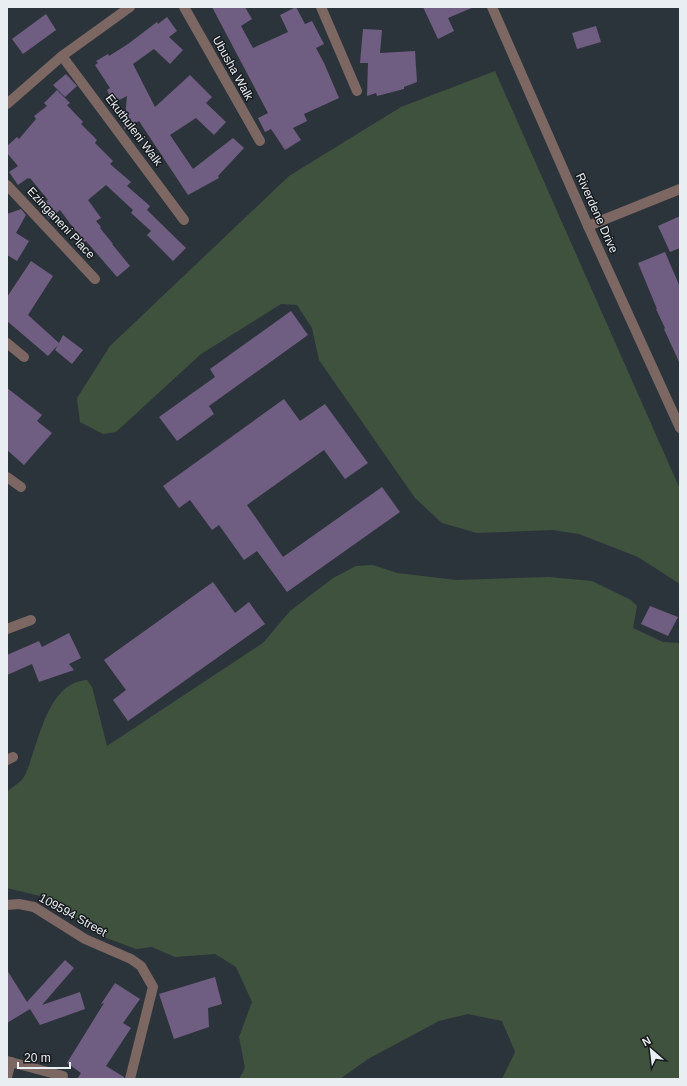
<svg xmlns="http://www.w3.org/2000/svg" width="687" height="1086" font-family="Arial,sans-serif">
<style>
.green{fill:#3f523d}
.building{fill:#705d82}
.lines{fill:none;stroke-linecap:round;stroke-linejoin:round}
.minor{stroke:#7c6763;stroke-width:10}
.labels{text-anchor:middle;stroke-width:3;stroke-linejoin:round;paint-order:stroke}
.street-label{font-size:12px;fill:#e9eef3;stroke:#171b1e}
</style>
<rect width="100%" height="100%" fill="#2c343b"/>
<!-- green -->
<g class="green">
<polygon points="495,71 680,489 680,584 638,557 579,534 552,530 477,533 442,523 415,498 319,360 312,328 297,305 281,304 201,354 116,432 103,434 80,422 77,398 110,346 289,176 401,107"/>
<path d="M373,565L397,573L456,580L549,577L592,581L631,600L637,606L633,628L663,642L680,643V1079H502L515,1052L502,1021L468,1014L439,1021L368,1059L340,1079H239L245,1068L239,1037L252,1002L236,967L215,954L175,957L152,947L136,949L101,936L40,896L7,888V792C12,787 22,782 25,775C39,746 46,682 87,680L92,687L107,746L263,643L290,611L333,578L356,566Z"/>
</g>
<!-- building -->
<g class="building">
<polygon points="212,7 245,7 252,19 241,26 253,48 288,32 280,15 296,7 305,24 312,21 324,44 316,48 324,63 339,98 304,114 307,121 293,128 301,140 285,150 271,129 265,132 258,118 268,113"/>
<polygon points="423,7 474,7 448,18 454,31 438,39"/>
<polygon points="46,14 56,30 23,54 12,39"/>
<polygon points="167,17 177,31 169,37 183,50 170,64 154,49 133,64 155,107 190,75 212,97 206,103 226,122 214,135 196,118 170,135 193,169 233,138 244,148 218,176 219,178 188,195 139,121 124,129 124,128 127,96 113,103 107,90 110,88 95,65 98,63 96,61 108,54 109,56 128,44 157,22 158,24"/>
<polygon points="596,26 601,42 577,49 572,33"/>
<polygon points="363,29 382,30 380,53 415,51 417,82 404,87 404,89 377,96 376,93 367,96 368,63 360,63"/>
<polygon points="66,74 77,86 65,97 53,85"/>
<polygon points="57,90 70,103 67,105 83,122 81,124 97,140 95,143 113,161 110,164 131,182 127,186 150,206 147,210 186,248 173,261 147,235 151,231 131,213 133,210 106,185 88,200 101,218 96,221 101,227 100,228 113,244 112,244 130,266 117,277 86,241 84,242 60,210 49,219 39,207 48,200 30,178 29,179 28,178 18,185 9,172 18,166 7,153 7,146 17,137 19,139 36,119 34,116 47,106 44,103"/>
<polygon points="21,209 26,215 16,233 29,241 17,261 7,255 7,214"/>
<polygon points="680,216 680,248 670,252 658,226"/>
<polygon points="665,252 680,287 680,364 664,329 665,328 656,309 657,309 638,263"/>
<polygon points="31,261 53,276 28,315 59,343 63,335 83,350 72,364 55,350 58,345 48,356 7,321 7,297"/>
<polygon points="291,311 308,335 209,406 214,414 177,441 159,417 215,377 210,369"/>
<polygon points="7,388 42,415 37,421 52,433 24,465 7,450"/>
<polygon points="284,399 300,421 325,404 368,463 345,479 324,450 247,505 283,557 382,487 400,512 287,592 257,551 244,560 219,525 212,530 190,500 179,508 163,486"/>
<polygon points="213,582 235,613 249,602 265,624 128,721 113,700 126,690 104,660"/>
<polygon points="650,606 678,617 668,636 641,624"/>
<polygon points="69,633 81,658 69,664 74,670 39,682 32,664 7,675 7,655 39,641 42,647"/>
<polygon points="65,960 74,968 42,1005 80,992 85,1009 40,1025 30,1009 7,1023 7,970 27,1002"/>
<polygon points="215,977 222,1004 208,1008 209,1027 174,1039 159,994"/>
<polygon points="115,983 140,999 123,1023 131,1028 106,1066 124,1077 124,1079 77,1079 81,1073 67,1063 104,1003 101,1004"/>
</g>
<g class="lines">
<!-- minor -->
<g class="minor">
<polyline points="184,7 260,141"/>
<polyline points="321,7 357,91"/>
<polyline points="492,7 588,226 680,428"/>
<polyline points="62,56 184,220"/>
<polyline points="7,104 62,56 130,7"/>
<polyline points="7,185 95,279"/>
<polyline points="588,226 680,189"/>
<polyline points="7,343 24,357"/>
<polyline points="7,477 21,487"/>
<polyline points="7,629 31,620"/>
<polyline points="7,760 13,757"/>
<polyline points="7,905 19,904 34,907 85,939 131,959 141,966 153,987 130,1079"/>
<polyline points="7,1061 63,1076"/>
<polyline points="7,1077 11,1062"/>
</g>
</g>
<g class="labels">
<!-- street labels -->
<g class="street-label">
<text transform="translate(233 68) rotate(61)" y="4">Ubusha Walk</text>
<text transform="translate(134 130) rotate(53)" y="4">Ekuthuleni Walk</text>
<text transform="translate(597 213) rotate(66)" y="4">Riverdene Drive</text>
<text transform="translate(61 223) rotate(47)" y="4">Ezinganeni Place</text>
<text transform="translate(73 915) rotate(29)" y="4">109594 Street</text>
</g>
</g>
<!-- border -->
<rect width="687" height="1086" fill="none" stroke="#e9eef3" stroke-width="16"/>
<!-- north arrow -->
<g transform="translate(651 1050) rotate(332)" stroke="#171b1e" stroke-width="3" paint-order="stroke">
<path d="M0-3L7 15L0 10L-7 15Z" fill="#e9eef3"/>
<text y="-6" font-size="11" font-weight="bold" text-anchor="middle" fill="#e9eef3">N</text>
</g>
<!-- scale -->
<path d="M18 1062v6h52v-6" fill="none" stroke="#e9eef3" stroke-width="2"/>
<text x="24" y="1062" font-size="12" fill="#e9eef3" stroke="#171b1e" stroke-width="3" paint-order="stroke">20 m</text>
</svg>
